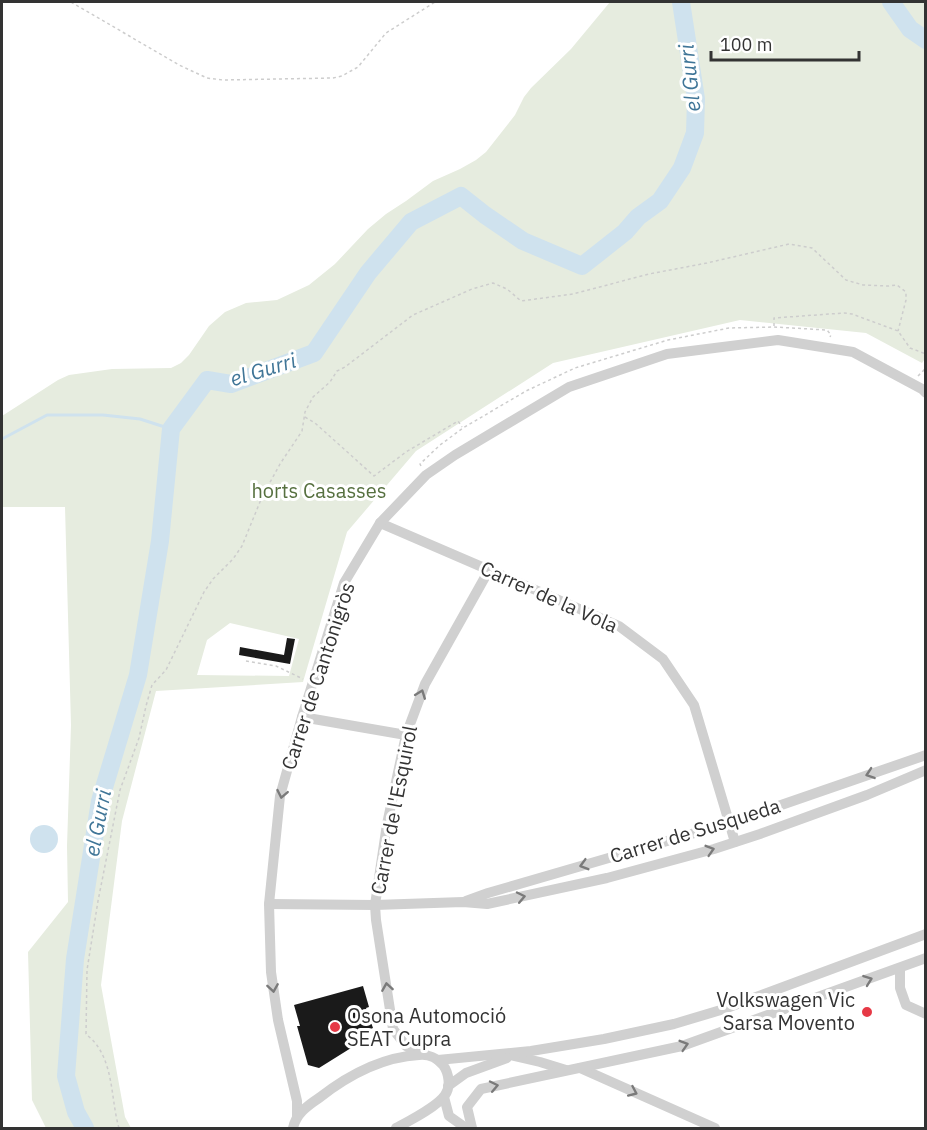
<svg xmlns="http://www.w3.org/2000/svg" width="927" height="1130" font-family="'IBM Plex Sans',sans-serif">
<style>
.green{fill:#e6ecdf;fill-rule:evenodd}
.water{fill:#cfe2ee}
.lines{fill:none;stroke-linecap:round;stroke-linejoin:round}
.stream{stroke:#cfe2ee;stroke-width:3}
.river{stroke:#cfe2ee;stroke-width:18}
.building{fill:#1a1a1a}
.path{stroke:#cdcdcd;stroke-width:1.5;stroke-dasharray:3 3;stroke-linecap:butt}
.minor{stroke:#d0d0d0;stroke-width:10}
.oneway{stroke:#7a7a7a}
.poi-dot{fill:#e63946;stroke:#fff;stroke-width:2}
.labels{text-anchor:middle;stroke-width:6;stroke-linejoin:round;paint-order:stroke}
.park-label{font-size:20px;fill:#56703f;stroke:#fff}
.street-label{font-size:20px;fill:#333;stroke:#fff}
.poi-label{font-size:20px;fill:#333;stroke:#fff;text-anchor:end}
.water-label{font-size:21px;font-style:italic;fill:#3f7597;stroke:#fff}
</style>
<rect width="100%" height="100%" fill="#fff"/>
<!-- green -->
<path class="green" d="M610,2H925V359L922,363L866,333L740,320L553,363L416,451L347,532L303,682L156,691L122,821L101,985L125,1117L131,1128H46L32,1100L28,952L68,902L67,846L71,725L65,507H2V416L58,380L69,375L112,369L171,368L181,363L189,355L209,326L225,312L246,303L277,300L309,285L335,264L368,229L386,214L406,201L433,181L460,169L476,160L486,152L515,115L524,97L531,88L571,49ZM230,623L299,639L289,676L197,675L207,640Z"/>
<!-- water -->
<circle class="water" cx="44" cy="839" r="14"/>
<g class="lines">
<!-- stream -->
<polyline class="stream" points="2,439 47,415 103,415 140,419 171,429"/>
<!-- river -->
<g class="river">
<polyline points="891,2 910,29 926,40"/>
<polyline points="85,1128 76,1112 66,1076 75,959 100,801 138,675 160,541 171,429 207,380 231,384 314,353 368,273 411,222 461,196 485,215 523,241 582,266 625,232 638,217 660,201 682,168 695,133 696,99 681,2"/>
</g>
</g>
<!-- building -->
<g class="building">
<polygon points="287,638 295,639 290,664 239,655 240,647 284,655"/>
<polygon points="363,986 369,1007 366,1008 373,1028 365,1031 367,1038 319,1068 308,1065 297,1026 300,1026 294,1005"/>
</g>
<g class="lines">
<!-- path -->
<g class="path">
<polyline points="71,2 179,65 207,78 223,80 333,78 342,76 358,67 386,33 435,2"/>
<polyline points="774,326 774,318 844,313 852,314 898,331 910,348 926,354"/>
<polyline points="918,376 926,368"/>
<polyline points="305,417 315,423 374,476 406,452 458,421 462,427"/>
<polyline points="421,466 420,464 440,445 463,428 526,391 575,368 668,340 729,328 774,327 827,330 831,335 830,337"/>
<polyline points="246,661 276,666 303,679"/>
<path d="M119,1128C111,1101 114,1068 96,1044C93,1040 89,1037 86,1034L87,970L98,901L120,790L139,738L146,706L152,685L166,670L204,592L213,579L233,559L242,546L262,497L280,464L302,431L305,412L313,397L330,382L337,371L345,367L413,315L472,289L493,283L507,289L521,301L573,294L649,274L707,263L789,244L812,248L846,280L863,285L889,286L897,285L906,292V300L898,331"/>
</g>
<!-- minor -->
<g class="minor">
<polyline points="380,523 619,626 663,659 694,705 735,842"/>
<polyline points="302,717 406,735"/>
<polyline points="466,901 488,893 729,823 926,755"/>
<polyline points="269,904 375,905 463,902 487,904 607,878 714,849 760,834 867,795 926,770"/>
<polyline points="900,968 900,988 906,1005 926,1014"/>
<polyline points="420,1054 406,1046 393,1029 376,920 375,905 387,824 406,735 425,684 489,570"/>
<polyline points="514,1056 540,1062 566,1070"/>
<polyline points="438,1060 531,1051 604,1039 674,1024 724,1009 926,934"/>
<polyline points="580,1068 715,1128"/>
<polyline points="448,1086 466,1073 507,1058"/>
<polyline points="444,1097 449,1116 466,1128"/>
<polyline points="297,1117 297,1101 278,1020 271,972 269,904 280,796 302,717 344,583 380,523 426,475 455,455 569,387 667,354 778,340 853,352 922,389 926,393"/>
<path d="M293,1128C296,1114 307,1106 319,1098C347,1076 382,1057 419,1055C428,1054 437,1058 443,1065C449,1073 451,1087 445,1095C437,1107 409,1121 396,1128"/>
<polyline points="472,1128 467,1107 481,1089 682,1046 926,958"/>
</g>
</g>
<!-- one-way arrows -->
<defs><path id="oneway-chevron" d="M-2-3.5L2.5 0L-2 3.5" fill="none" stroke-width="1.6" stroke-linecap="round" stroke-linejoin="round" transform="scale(1.5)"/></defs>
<g class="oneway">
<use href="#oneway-chevron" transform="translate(421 694) rotate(-69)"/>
<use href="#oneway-chevron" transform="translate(870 774) rotate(161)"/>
<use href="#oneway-chevron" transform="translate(282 794) rotate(101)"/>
<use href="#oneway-chevron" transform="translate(710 850) rotate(-17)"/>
<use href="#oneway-chevron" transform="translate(584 865) rotate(164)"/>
<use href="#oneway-chevron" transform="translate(521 897) rotate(-12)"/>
<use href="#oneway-chevron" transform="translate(868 980) rotate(-20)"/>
<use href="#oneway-chevron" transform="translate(387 987) rotate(-99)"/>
<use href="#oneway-chevron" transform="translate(273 988) rotate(81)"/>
<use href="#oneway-chevron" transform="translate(684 1045) rotate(-17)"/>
<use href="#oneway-chevron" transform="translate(494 1086) rotate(-12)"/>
<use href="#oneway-chevron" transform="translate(633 1092) rotate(24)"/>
</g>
<!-- markers -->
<g class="poi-dot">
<circle cx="867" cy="1012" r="6"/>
<circle cx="335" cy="1027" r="6"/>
</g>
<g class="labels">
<!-- park labels -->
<g class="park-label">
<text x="319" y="498">horts Casasses</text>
</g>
<!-- street labels -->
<g class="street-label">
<text transform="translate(549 597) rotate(24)" y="7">Carrer de la Vola</text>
<text transform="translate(318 676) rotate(-72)" y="7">Carrer de Cantonigròs</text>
<text transform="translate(394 810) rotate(-79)" y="7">Carrer de l'Esquirol</text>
<text transform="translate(695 831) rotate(-17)" y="7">Carrer de Susqueda</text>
</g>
<!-- poi labels -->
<g class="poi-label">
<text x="855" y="1007">Volkswagen Vic<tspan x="855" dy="23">Sarsa Movento</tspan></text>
<text x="347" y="1023" text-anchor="start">Osona Automoció<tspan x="347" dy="23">SEAT Cupra</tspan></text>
</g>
<!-- water labels -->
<g class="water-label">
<text transform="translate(690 78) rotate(-96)" y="7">el Gurri</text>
<text transform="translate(263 370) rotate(-17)" y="7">el Gurri</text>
<text transform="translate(98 823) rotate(-79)" y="7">el Gurri</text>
</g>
</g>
<!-- border -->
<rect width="927" height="1130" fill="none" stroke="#333333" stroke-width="6"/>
<!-- scale -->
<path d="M711 51v9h148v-9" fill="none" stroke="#333333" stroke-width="3"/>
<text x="720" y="51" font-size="18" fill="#333333" stroke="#ffffff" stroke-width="4.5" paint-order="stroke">100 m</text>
</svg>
